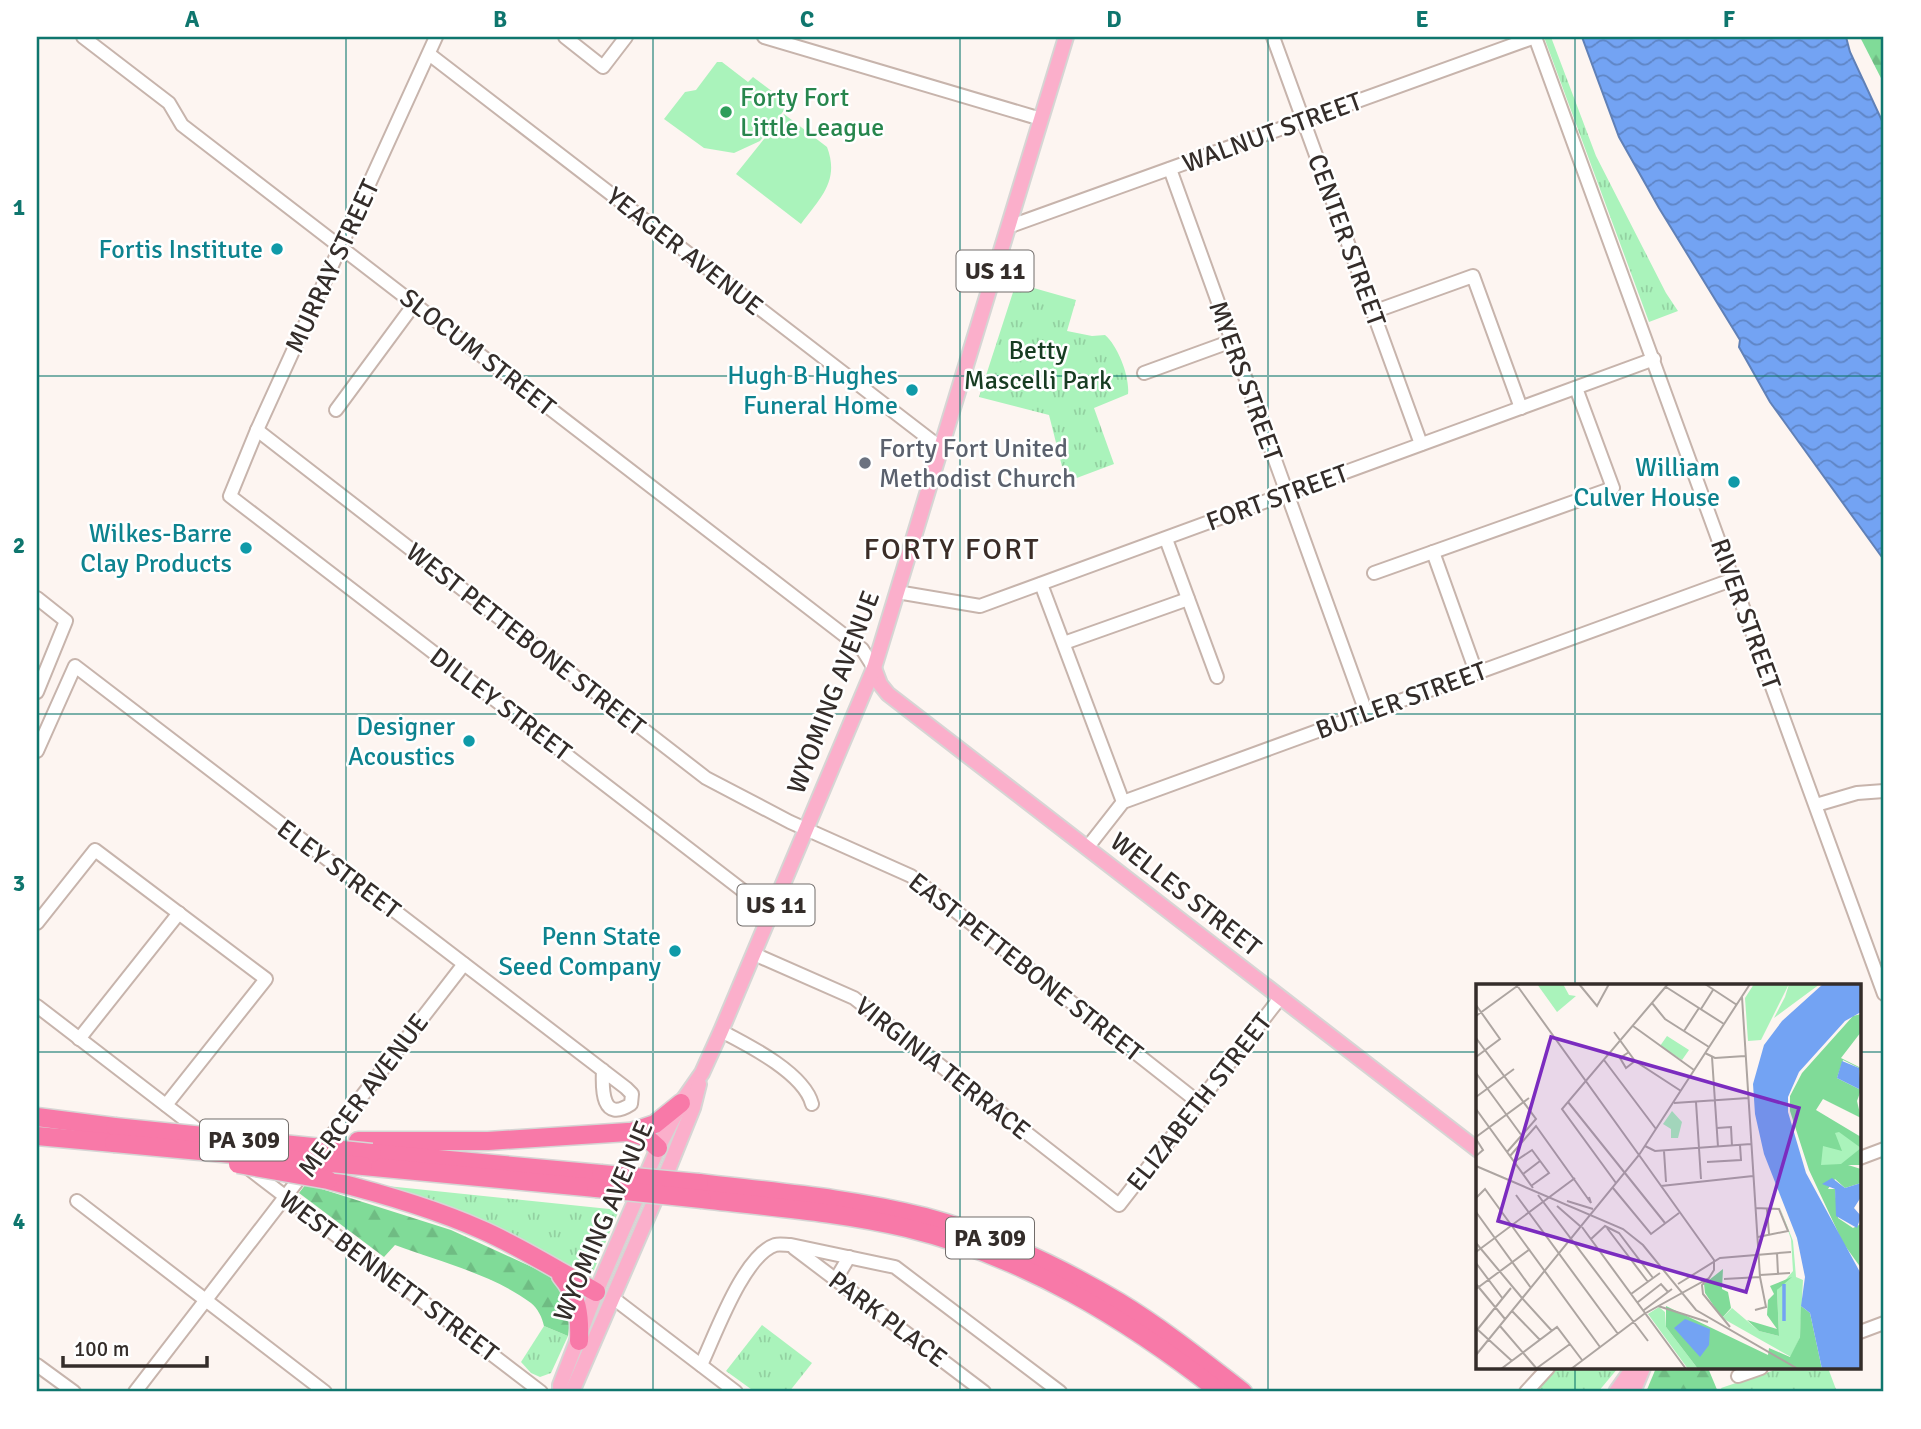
<svg xmlns="http://www.w3.org/2000/svg" width="1921" height="1429" font-family="Signika,sans-serif">
<style>
.grass{fill:url(#grass-tufts)}
.forest{fill:url(#forest-firs)}
.pitch{fill:#aaf3bb}
.water{fill:url(#water-waves);stroke:#6080b7;stroke-width:2}
.lines{fill:none;stroke-linecap:round;stroke-linejoin:round}
.minor-casing{stroke:#c7b4ac;stroke-width:16}
.major-casing{stroke:#d6d5d4;stroke-width:18}
.highway-casing{stroke:#d6d5d4;stroke-width:21}
.minor{stroke:#fff;stroke-width:12}
.major{stroke:#fbafcb;stroke-width:14}
.highway{stroke:#f879a8;stroke-width:18}
.highway-bridge-casing{stroke:#d6d5d4;stroke-width:21;stroke-linecap:butt}
.highway-bridge{stroke:#f879a8;stroke-width:18}
.grid{fill:none;stroke:#0f766e;stroke-width:2;stroke-opacity:0.55}
.leisure-dot{fill:#2e9e5b;stroke:#fff;stroke-width:2.5}
.culture-dot{fill:#0f9aa8;stroke:#fff;stroke-width:2.5}
.worship-dot{fill:#6b7280;stroke:#fff;stroke-width:2.5}
.labels{text-anchor:middle;stroke-width:5;stroke-linejoin:round;paint-order:stroke}
.shield{fill:#fff;stroke:#716c6a;stroke-width:2}
.shield-label{font-size:24px;font-weight:bold;fill:#342d2a}
.leisure-label{font-size:26px;fill:#27864d;stroke:#fff;text-anchor:start}
.street-label{font-size:26px;fill:#342d2a;stroke:#fff}
.culture-label{font-size:26px;fill:#0d838f;stroke:#fff;text-anchor:end}
.park-label{font-size:26px;fill:#173c22;stroke:#fff}
.worship-label{font-size:26px;fill:#5b616d;stroke:#fff;text-anchor:start}
.quarter-label{font-size:30px;letter-spacing:2px;fill:#3b2d27;stroke:#fff}
.inset-river{fill:none;stroke:#73a3f3;stroke-width:3.5}
.inset-road{fill:none;stroke:#ada5a1;stroke-width:2}
.view{fill:#7b2cbf;fill-opacity:0.15;stroke:#7b2cbf;stroke-width:3.5}
.inset-edge{fill:none;stroke:#342d2a;stroke-width:3.5}
.neatline{fill:none;stroke:#0f766e;stroke-width:2.5}
.grid-label{font-size:23px;text-anchor:middle;font-weight:bold;fill:#0f766e}
</style>
<defs>
<pattern id="grass-tufts" width="24" height="20" patternUnits="userSpaceOnUse" patternTransform="scale(1.75)"><rect width="24" height="20" fill="#aaf3bb"/><path d="M3 7l-1-3M5 7V3M7 7l1-3M15 17l-1-3M17 17v-4M19 17l1-3" fill="none" stroke="#93d1a1"/></pattern>
<pattern id="forest-firs" width="22" height="20" patternUnits="userSpaceOnUse" patternTransform="scale(1.75)"><rect width="22" height="20" fill="#80db98"/><path d="M5 1l3.5 6h-7zM16 11l3.5 6h-7z" fill="#6fbc83"/></pattern>
<pattern id="water-waves" width="16" height="10" patternUnits="userSpaceOnUse" patternTransform="scale(1.75)"><rect width="16" height="10" fill="#73a3f3"/><path d="M0 5q4-4 8 0t8 0" fill="none" stroke="#5f85c5"/></pattern>
</defs>
<rect width="100%" height="100%" fill="#fdf5f1"/>
<!-- grass -->
<g class="grass">
<polygon points="1544,37 1551,37 1596,156 1666,293 1678,311 1649,322"/>
<path d="M1016,283L1076,300L1067,331L1092,336L1105,335C1118,346 1130,377 1128,394L1094,408L1114,464L1066,482L1049,415L979,397Z"/>
<polygon points="387,1186 619,1210 589,1282 395,1193"/>
<polygon points="762,1325 812,1363 789,1392 755,1392 726,1371"/>
<polygon points="544,1326 568,1336 551,1373 540,1377 531,1373 521,1362"/>
<polygon points="1556,1368 1618,1368 1598,1392 1533,1392"/>
<polygon points="1781,1368 1828,1368 1837,1392 1723,1392 1721,1388"/>
</g>
<!-- forest -->
<g class="forest">
<polygon points="1860,37 1884,37 1884,84 1861,39"/>
<path d="M306,1184L451,1230L545,1273L561,1286L567,1300L570,1320L568,1336L544,1326C542,1317 538,1309 531,1303C494,1275 438,1261 395,1245L384,1257L299,1193Z"/>
<polygon points="1656,1368 1708,1368 1718,1392 1646,1392"/>
</g>
<!-- pitch -->
<g class="pitch">
<polygon points="717,62 722,62 748,82 753,77 789,104 760,141 734,153 704,148 664,119 685,92 696,90"/>
<path d="M784,114L827,147C840,181 820,198 801,224L736,174Z"/>
</g>
<!-- water -->
<polygon class="water" points="1582,37 1846,37 1850,52 1884,125 1884,560 1770,402 1739,347 1740,340 1659,208 1619,137"/>
<g class="lines">
<!-- minor casing -->
<g class="minor-casing">
<g id="minor">
<polyline points="83,37 169,103 182,125 862,649 874,668"/>
<polyline points="436,37 257,430 230,496 772,913"/>
<polyline points="565,37 603,67 626,37"/>
<polyline points="764,37 1041,119"/>
<polyline points="1273,37 1421,444"/>
<polyline points="1535,37 1884,994"/>
<polyline points="429,54 941,448"/>
<polyline points="1170,169 1366,712"/>
<polyline points="1008,227 1535,37"/>
<polyline points="1373,312 1473,276 1521,408"/>
<polyline points="1144,373 1232,341"/>
<polyline points="336,410 415,303"/>
<polyline points="257,430 706,778 790,822 911,876 1198,1102"/>
<polyline points="1166,539 1217,677"/>
<polyline points="1433,552 1476,672"/>
<polyline points="1374,573 1613,488 1576,388"/>
<polyline points="1041,584 1123,802"/>
<polyline points="897,592 980,606 1654,359"/>
<polyline points="37,598 66,621 37,692"/>
<polyline points="1064,643 1188,599"/>
<path d="M37,751L75,666L626,1088L632,1094L631,1104C602,1123 602,1090 603,1070"/>
<polyline points="1816,805 1857,793 1884,791"/>
<polyline points="1087,848 1123,802 1734,579"/>
<polyline points="37,923 95,850 266,979 166,1105"/>
<polyline points="754,954 854,998 1119,1205 1280,998"/>
<polyline points="37,1006 206,1136"/>
<path d="M721,1031C748,1045 804,1073 812,1104"/>
<polyline points="79,1039 179,913"/>
<polyline points="318,1153 464,964"/>
<polyline points="1860,1158 1884,1149"/>
<polyline points="248,1168 541,1392"/>
<polyline points="77,1201 325,1392"/>
<polyline points="794,1248 984,1392"/>
<polyline points="836,1279 849,1257"/>
<polyline points="613,1298 736,1392"/>
<polyline points="1860,1332 1884,1323"/>
<polyline points="37,1365 74,1392"/>
<path d="M701,1365C715,1336 743,1256 775,1245C779,1244 786,1245 791,1245L895,1267L1060,1392"/>
<polyline points="1738,1376 1761,1368"/>
<polyline points="135,1392 305,1171"/>
<polyline points="1526,1392 1548,1368"/>
</g>
</g>
<!-- major casing -->
<g class="major-casing">
<g id="major">
<polyline points="874,668 880,684 888,694 1478,1150"/>
<polyline points="560,1392 560,1385 596,1292 658,1148 681,1103 702,1073 721,1031 874,668 1066,37"/>
<polyline points="572,1392 670,1165 693,1108 699,1084"/>
<polyline points="1616,1392 1633,1368"/>
<polyline points="1633,1392 1643,1368"/>
</g>
</g>
<!-- highway casing -->
<g class="highway-casing">
<g id="highway">
<polyline points="37,1117 115,1127"/>
<polyline points="631,1132 655,1124 681,1103"/>
<polyline points="37,1136 114,1143"/>
<polyline points="358,1141 488,1141 628,1132 647,1138 658,1148"/>
<polyline points="372,1153 601,1174"/>
<polyline points="363,1166 596,1188"/>
<path d="M328,1180C380,1193 433,1208 482,1230C521,1247 559,1271 596,1292"/>
<path d="M699,1183C774,1192 851,1198 925,1217C993,1235 1058,1266 1119,1302C1162,1328 1203,1361 1243,1392"/>
<path d="M702,1199C770,1207 840,1212 907,1228C1025,1257 1125,1318 1220,1392"/>
<path d="M561,1276C578,1296 580,1316 579,1341"/>
</g>
</g>
<!-- minor -->
<use href="#minor" class="minor"/>
<!-- major -->
<use href="#major" class="major"/>
<!-- highway -->
<use href="#highway" class="highway"/>
<!-- highway-bridge casing -->
<g class="highway-bridge-casing">
<g id="highway-bridge">
<polyline points="115,1127 372,1153"/>
<polyline points="114,1143 363,1166"/>
<polyline points="238,1164 328,1180"/>
<polyline points="601,1174 699,1183"/>
<polyline points="596,1188 702,1199"/>
</g>
</g>
<!-- highway-bridge -->
<use href="#highway-bridge" class="highway-bridge"/>
</g>
<!-- grid -->
<path class="grid" d="M346,37V1392M653,37V1392M960,37V1392M1268,37V1392M1575,37V986M37,376H1884M37,714H1884M37,1052H1478M1860,1052H1884M1575,1368V1392"/>
<!-- markers -->
<circle class="leisure-dot" cx="726" cy="112" r="7"/>
<g class="culture-dot">
<circle cx="277" cy="249" r="7"/>
<circle cx="912" cy="390" r="7"/>
<circle cx="1734" cy="482" r="7"/>
<circle cx="246" cy="548" r="7"/>
<circle cx="469" cy="741" r="7"/>
<circle cx="675" cy="951" r="7"/>
</g>
<circle class="worship-dot" cx="865" cy="463" r="7"/>
<g class="labels">
<!-- shield labels -->
<g class="shield">
<rect x="956.5" y="250.5" width="77" height="41" rx="5"/>
<rect x="737.5" y="884.5" width="77" height="41" rx="5"/>
<rect x="200" y="1119.5" width="88" height="41" rx="5"/>
<rect x="946" y="1217.5" width="88" height="41" rx="5"/>
</g>
<g class="shield-label">
<text x="995" y="279">US 11</text>
<text x="776" y="913">US 11</text>
<text x="244" y="1148">PA 309</text>
<text x="990" y="1246">PA 309</text>
</g>
<!-- leisure labels -->
<g class="leisure-label">
<text x="740" y="106">Forty Fort<tspan x="740" dy="30">Little League</tspan></text>
</g>
<!-- street labels -->
<g class="street-label">
<text transform="translate(1272 132) rotate(-20)" y="9">WALNUT STREET</text>
<text transform="translate(1347 240) rotate(70)" y="9">CENTER STREET</text>
<text transform="translate(685 251) rotate(38)" y="9">YEAGER AVENUE</text>
<text transform="translate(332 266) rotate(-65)" y="9">MURRAY STREET</text>
<text transform="translate(478 352) rotate(38)" y="9">SLOCUM STREET</text>
<text transform="translate(1246 381) rotate(70)" y="9">MYERS STREET</text>
<text transform="translate(1277 497) rotate(-20)" y="9">FORT STREET</text>
<text transform="translate(1746 614) rotate(70)" y="9">RIVER STREET</text>
<text transform="translate(526 639) rotate(38)" y="9">WEST PETTEBONE STREET</text>
<text transform="translate(833 692) rotate(-69)" y="9">WYOMING AVENUE</text>
<text transform="translate(1401 700) rotate(-20)" y="9">BUTLER STREET</text>
<text transform="translate(501 704) rotate(37)" y="9">DILLEY STREET</text>
<text transform="translate(339 869) rotate(37)" y="9">ELEY STREET</text>
<text transform="translate(1186 894) rotate(38)" y="9">WELLES STREET</text>
<text transform="translate(1026 967) rotate(38)" y="9">EAST PETTEBONE STREET</text>
<text transform="translate(943 1068) rotate(38)" y="9">VIRGINIA TERRACE</text>
<text transform="translate(363 1095) rotate(-53)" y="9">MERCER AVENUE</text>
<text transform="translate(1199 1102) rotate(-52)" y="9">ELIZABETH STREET</text>
<text transform="translate(603 1221) rotate(-67)" y="9">WYOMING AVENUE</text>
<text transform="translate(389 1276) rotate(37)" y="9">WEST BENNETT STREET</text>
<text transform="translate(888 1319) rotate(37)" y="9">PARK PLACE</text>
</g>
<!-- culture labels -->
<g class="culture-label">
<text x="263" y="258">Fortis Institute</text>
<text x="898" y="384">Hugh B Hughes<tspan x="898" dy="30">Funeral Home</tspan></text>
<text x="1720" y="476">William<tspan x="1720" dy="30">Culver House</tspan></text>
<text x="232" y="542">Wilkes-Barre<tspan x="232" dy="30">Clay Products</tspan></text>
<text x="455" y="735">Designer<tspan x="455" dy="30">Acoustics</tspan></text>
<text x="661" y="945">Penn State<tspan x="661" dy="30">Seed Company</tspan></text>
</g>
<!-- park labels -->
<g class="park-label">
<text x="1038" y="359">Betty<tspan x="1038" dy="30">Mascelli Park</tspan></text>
</g>
<!-- worship labels -->
<g class="worship-label">
<text x="879" y="457">Forty Fort United<tspan x="879" dy="30">Methodist Church</tspan></text>
</g>
<!-- quarter labels -->
<g class="quarter-label">
<text x="952" y="559">FORTY FORT</text>
</g>
</g>
<!-- overview -->
<g transform="translate(1476 984)">
<rect width="385" height="385" fill="#fdf5f1"/>
<path d="M313,0H344L298,34L309,13ZM196,127L206,138L202,154H195V145L187,140ZM303,221L317,257L320,293L327,296L324,353L315,373L246,334L256,324L283,347L303,352L301,306L317,287L315,255ZM183,323L189,328L190,343L222,385H212L172,330Z" fill="#aaf3bb"/>
<path d="M385,30V48L365,74L385,84V91L383,84L367,76L361,94L385,106L381,117L385,134L347,115L340,126L385,153V181H372L385,185V199L369,204L359,195L352,205H359L362,234L377,244L385,240V284L367,259L333,186L314,127V112L326,89L377,32ZM247,285L246,305L252,308L255,324L246,334L229,309L228,300ZM316,293L301,306L303,352L283,347L271,336L301,345L291,331L292,316L298,310L294,302ZM190,322L292,371L293,364L314,373L324,353L325,322L334,329L346,385H222L190,343Z" fill="#80db98"/>
<path d="M363,148L385,164L365,180L345,181L347,162L366,167L359,149Z" fill="#aaf3bb"/>
<path d="M278,0H313L285,56L272,57L269,14Z" fill="#aaf3bb"/>
<path d="M61,0H87L93,11L100,12L81,28ZM191,52L213,66L206,76L184,62Z" fill="#aaf3bb"/>
<path d="M347,0H385V28L369,37L323,88L312,113V128L330,189L385,290V385H346L334,329L325,322L329,293L321,254L288,170L279,130L277,100L288,61L306,37ZM366,77L383,84L385,106L361,94ZM356,194L369,204L385,199V213L378,224L385,232L381,244L360,232L359,205L346,200ZM209,335L234,345L233,361L224,373L198,344Z" fill="#73a3f3"/>
<path class="inset-river" d="M308,337V300"/>
<path class="inset-road" d="M40,0L163,171M103,0L121,22L133,0M229,0L261,21M190,3L248,40M266,13L284,293L290,323L279,326M176,19L189,35L233,63M0,21L24,55L0,73M225,25L237,6M0,32L44,0M157,42L218,86M208,47L223,24M138,48L159,77L205,107M0,54L60,135L31,168M153,68L144,74L150,84L159,77M229,69L239,74L269,72M236,73L242,163M128,76L180,145M0,89L46,152M0,113L38,85M92,118L189,239M220,118L225,195M198,119L272,114M0,125L57,204M241,144L255,143L256,162M0,153L53,114M0,155L7,166L0,172M169,162L179,167L275,160M188,167L190,198M34,172L60,142L115,219L113,213M38,178L56,166L73,189L55,202M231,178L265,176L264,161M0,182L147,245L167,261L220,326L322,385M47,190L64,177M140,199L86,125L192,0M185,202L277,192M137,204L175,250L203,229M40,211L142,350M62,211L172,357M0,214L9,205L124,363M91,217L117,225M81,222L104,242M279,224L303,225L312,247L282,253M291,225L293,250M0,228L55,304M106,243L210,385M131,244L172,298M115,255L129,242L143,249L177,294M0,259L46,314M0,268L99,194M301,269L302,290M0,279L27,315M284,291L314,289M233,294L226,301L227,310L254,343M248,295L284,293M0,300L29,335M202,300L244,274L315,268M0,305L54,265M155,310L184,289M46,314L76,347M162,318L185,300L192,308M182,322L232,338M168,326L196,305M36,327L64,356M24,342L61,385M1,345L36,377M1,346L35,304M0,371L163,171L274,0M61,384L94,360M25,385L81,343L106,376M95,385L168,330L233,294L238,286V276L163,171"/>
<path class="view" d="M75,53L323,124L270,308L22,237Z"/>
<rect width="385" height="385" class="inset-edge"/>
</g>
<!-- border -->
<rect width="1921" height="1429" fill="none" stroke="#ffffff" stroke-width="77"/>
<!-- scale -->
<path d="M63 1356v10h144v-10" fill="none" stroke="#342d2a" stroke-width="3.5"/>
<text x="74" y="1356" font-size="21" fill="#342d2a" stroke="#ffffff" stroke-width="5" paint-order="stroke">100 m</text>
<rect x="38" y="38" width="1844" height="1352" class="neatline"/>
<g class="grid-label">
<text x="192" y="27">A</text>
<text x="500" y="27">B</text>
<text x="807" y="27">C</text>
<text x="1114" y="27">D</text>
<text x="1422" y="27">E</text>
<text x="1729" y="27">F</text>
<text x="19" y="215">1</text>
<text x="19" y="553">2</text>
<text x="19" y="891">3</text>
<text x="19" y="1229">4</text>
</g>
</svg>
